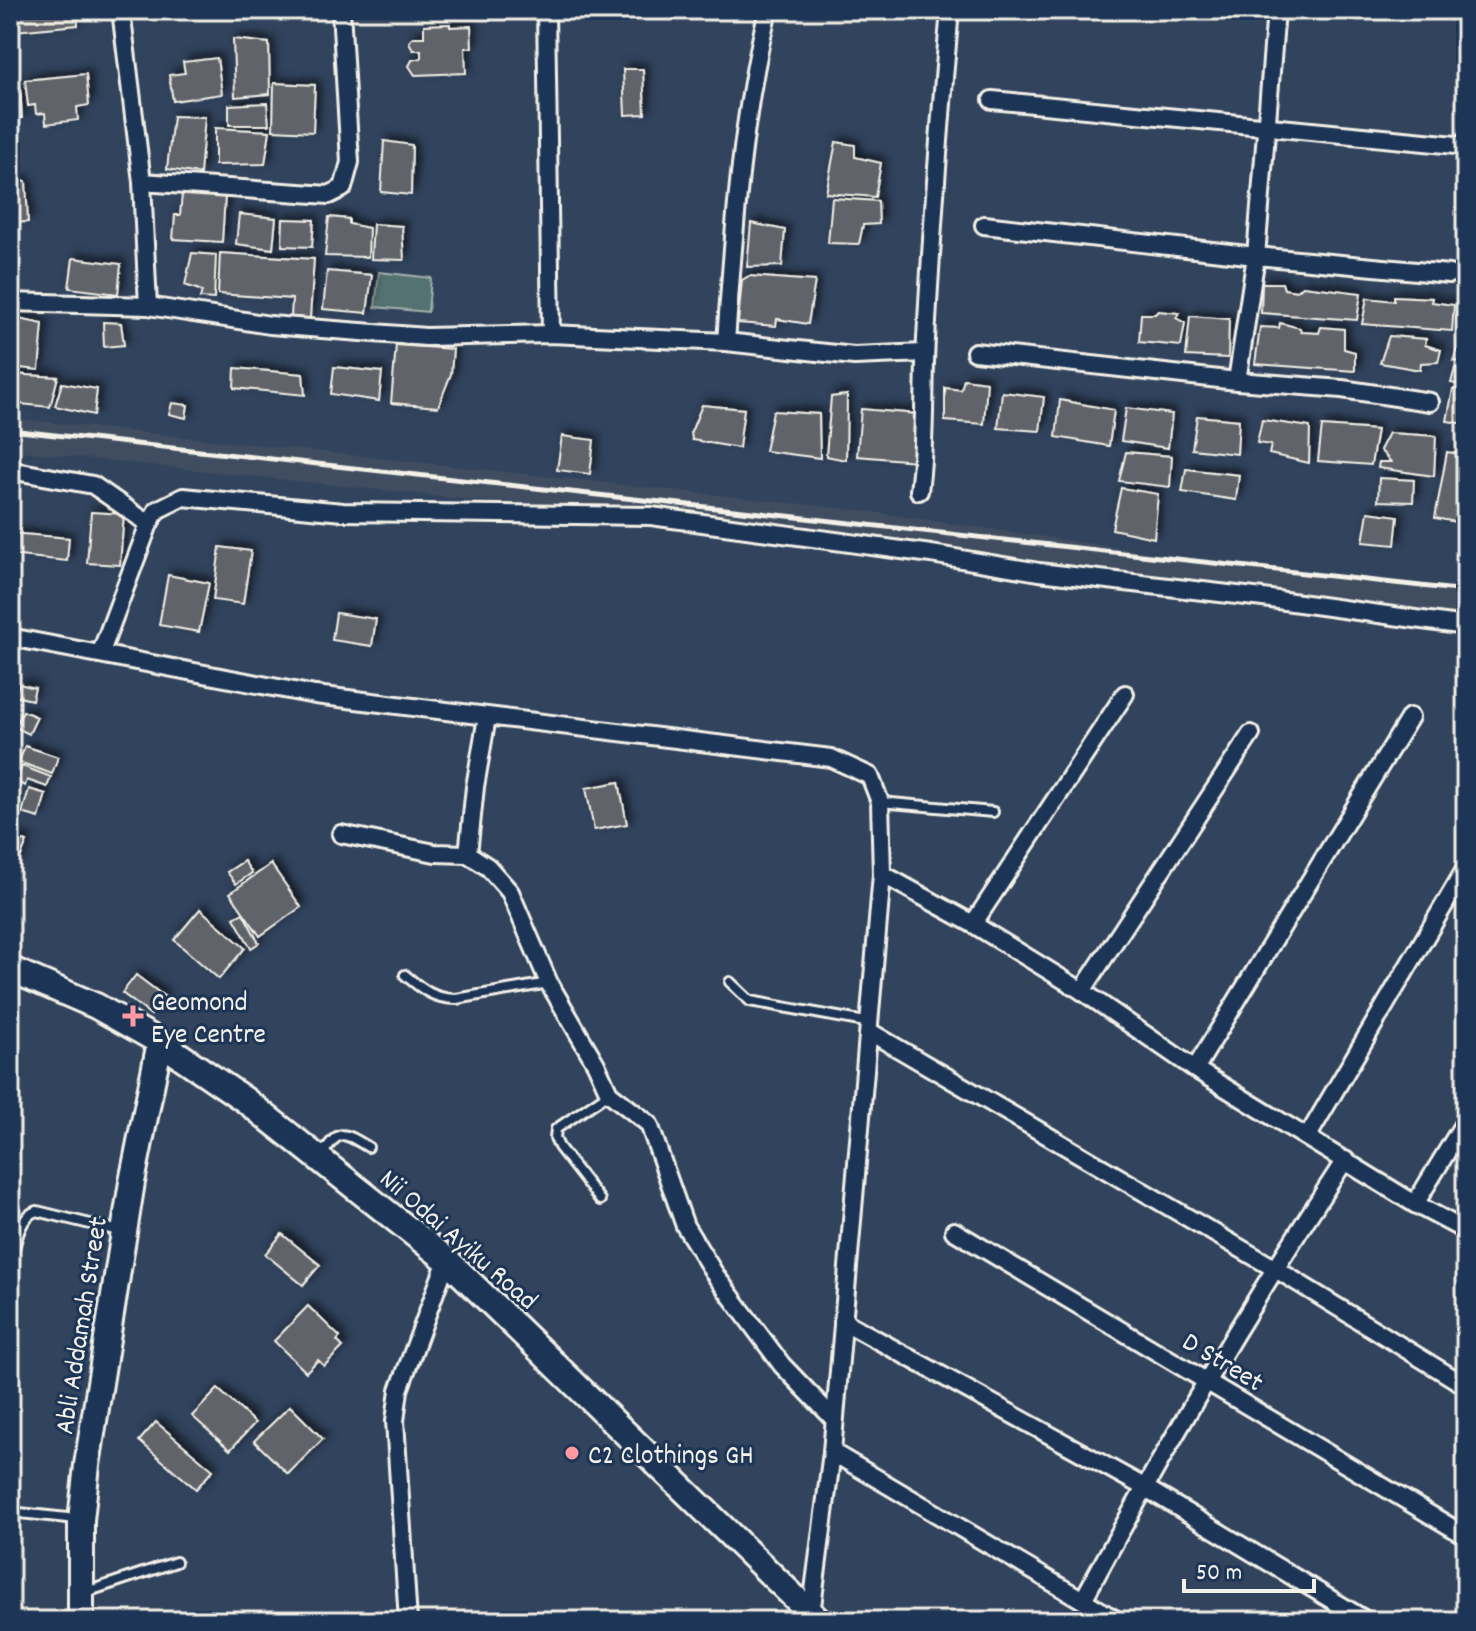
<svg xmlns="http://www.w3.org/2000/svg" width="1476" height="1631" font-family="Dekko,sans-serif">
<style>
.built{fill:#3f4d61}
.green{fill:#537271;stroke:#a4b2ac;stroke-width:2}
.building{fill:#61646b;stroke:#f4f1e8;stroke-width:2;filter:url(#shadow)}
.lines{fill:none;stroke-linecap:round;stroke-linejoin:round}
.lane-casing{stroke:#f4f1e8;stroke-width:14}
.street-casing{stroke:#f4f1e8;stroke-width:22}
.secondary-casing{stroke:#f4f1e8;stroke-width:30}
.lane{stroke:#1d3557;stroke-width:8}
.street{stroke:#1d3557;stroke-width:16}
.secondary{stroke:#1d3557;stroke-width:24}
.rail{stroke:#f4f1e8;stroke-width:5}
.poi-dot{fill:#ff9aa2;stroke:#1d3557;stroke-width:3}
.labels{text-anchor:middle;stroke-width:6;stroke-linejoin:round;paint-order:stroke}
.poi-label{font-size:28px;fill:#f4f1e8;stroke:#1d3557;text-anchor:start}
.street-label{font-size:28px;fill:#f4f1e8;stroke:#1d3557}
</style>
<defs>
<filter id="shadow"><feDropShadow dx="4.5" dy="-4.5" stdDeviation="4" flood-color="#0009"/></filter>
</defs>
<rect width="100%" height="100%" fill="#31435d"/>
<filter id="ink" filterUnits="userSpaceOnUse"><feTurbulence type="fractalNoise" baseFrequency=".0125" numOctaves="2"/><feDisplacementMap in="SourceGraphic" scale="16" xChannelSelector="R" yChannelSelector="G"/><feConvolveMatrix kernelMatrix="1 2 1 2 8 2 1 2 1" color-interpolation-filters="sRGB"/></filter>
<g filter="url(#ink)">
<!-- built -->
<polygon class="built" points="10,418 866,511 1342,580 1466,594 1466,627 850,541 10,450"/>
<!-- green -->
<polygon class="green" points="379,272 431,278 428,312 375,307"/>
<!-- building -->
<g class="building">
<polygon points="13,10 77,10 78,25 15,31"/>
<polygon points="450,24 450,27 471,26 472,48 465,48 466,73 415,75 409,66 412,60 421,58 421,50 413,50 409,42 413,37 424,37 424,25"/>
<polygon points="233,39 269,43 270,94 235,97"/>
<polygon points="217,58 222,94 173,101 169,75 185,73 183,62"/>
<polygon points="623,69 643,69 645,114 625,115"/>
<polygon points="10,72 12,72 13,85 20,85 22,118 10,118"/>
<polygon points="86,74 89,105 77,107 78,120 46,124 45,113 36,114 35,105 28,106 25,80"/>
<polygon points="274,83 315,85 313,132 273,130"/>
<polygon points="267,103 269,125 229,125 229,105"/>
<polygon points="173,116 205,117 200,174 167,169"/>
<polygon points="215,128 270,131 265,164 215,165"/>
<polygon points="384,141 412,145 411,195 381,192"/>
<polygon points="836,142 855,145 855,157 881,163 875,197 826,193"/>
<polygon points="26,181 28,222 10,223 10,182"/>
<polygon points="182,194 225,197 222,242 173,239 175,215 180,215"/>
<polygon points="832,198 878,201 879,224 863,225 859,244 828,243"/>
<polygon points="239,214 276,218 273,249 236,244"/>
<polygon points="329,217 349,219 349,224 369,228 368,257 325,256"/>
<polygon points="283,219 314,220 312,247 282,246"/>
<polygon points="751,223 785,230 782,266 747,267"/>
<polygon points="373,224 402,226 404,260 371,259"/>
<polygon points="192,253 216,255 214,299 200,298 202,291 185,285"/>
<polygon points="220,253 314,259 310,318 291,317 292,299 218,294"/>
<polygon points="73,258 121,264 118,294 69,288"/>
<polygon points="327,271 372,275 367,313 323,309"/>
<polygon points="749,276 815,281 808,324 777,319 776,326 738,323 742,280"/>
<polygon points="1262,283 1282,283 1284,289 1297,291 1303,286 1361,293 1357,320 1261,313"/>
<polygon points="1394,296 1432,298 1431,302 1454,305 1452,331 1362,324 1367,298 1394,301"/>
<polygon points="1158,311 1179,313 1176,318 1185,323 1181,346 1139,342 1141,314 1155,314"/>
<polygon points="1190,316 1229,319 1228,358 1186,356"/>
<polygon points="10,317 43,324 39,370 10,367"/>
<polygon points="103,322 121,323 124,345 104,347"/>
<polygon points="1280,323 1300,328 1301,332 1319,333 1321,327 1344,329 1344,349 1355,352 1355,371 1255,364 1260,327 1279,328"/>
<polygon points="1389,336 1426,339 1425,345 1441,350 1438,362 1421,363 1420,370 1380,363"/>
<polygon points="1460,341 1466,342 1466,362 1453,361"/>
<polygon points="396,345 453,349 451,374 438,407 391,403"/>
<polygon points="334,367 382,372 379,401 331,394"/>
<polygon points="235,368 303,374 305,395 234,388"/>
<polygon points="1455,368 1466,369 1466,386 1451,383"/>
<polygon points="10,374 58,377 50,407 10,403"/>
<polygon points="964,379 987,382 984,424 945,421 945,388 961,390"/>
<polygon points="62,383 97,389 94,415 55,406"/>
<polygon points="1453,389 1466,390 1466,424 1447,421"/>
<polygon points="1002,392 1044,397 1040,431 998,428"/>
<polygon points="847,395 846,460 826,456 831,397"/>
<polygon points="1060,400 1114,410 1109,446 1056,437"/>
<polygon points="172,403 188,405 186,418 169,414"/>
<polygon points="702,405 744,409 739,448 692,440 691,432"/>
<polygon points="1126,408 1172,414 1168,448 1121,441"/>
<polygon points="861,409 917,414 916,461 857,456"/>
<polygon points="773,411 819,414 820,458 765,451"/>
<polygon points="1197,416 1239,420 1237,454 1192,449"/>
<polygon points="1262,420 1310,427 1309,463 1269,454 1271,445 1257,443"/>
<polygon points="1322,426 1377,430 1371,465 1318,461"/>
<polygon points="1389,433 1436,436 1434,476 1378,468 1379,462 1391,462 1380,450"/>
<polygon points="562,436 594,440 590,474 557,470"/>
<polygon points="1126,452 1172,456 1170,487 1119,481"/>
<polygon points="1447,452 1466,455 1466,524 1435,518"/>
<polygon points="1186,469 1239,475 1236,500 1182,492"/>
<polygon points="1379,478 1414,480 1413,502 1378,501"/>
<polygon points="1121,488 1158,494 1154,538 1112,529"/>
<polygon points="91,512 124,514 120,565 87,563"/>
<polygon points="1368,512 1398,516 1395,545 1363,542"/>
<polygon points="10,533 69,538 67,561 10,555"/>
<polygon points="220,547 251,551 243,604 213,600"/>
<polygon points="168,575 209,583 199,632 159,625"/>
<polygon points="336,613 376,619 372,646 332,640"/>
<polygon points="19,684 35,688 32,700 15,696"/>
<polygon points="23,711 37,717 29,734 15,727"/>
<polygon points="25,746 58,757 52,774 19,762"/>
<polygon points="22,766 51,777 47,787 27,780 25,786 16,782"/>
<polygon points="619,782 627,824 594,830 586,788"/>
<polygon points="29,789 46,794 39,818 22,813"/>
<polygon points="10,835 27,842 18,863 10,860"/>
<polygon points="244,861 252,873 236,884 227,872"/>
<polygon points="271,864 301,907 260,936 230,893"/>
<polygon points="200,909 245,948 219,979 174,940"/>
<polygon points="243,913 259,943 251,948 234,918"/>
<polygon points="136,975 165,997 151,1015 122,993"/>
<polygon points="282,1234 320,1265 303,1285 265,1254"/>
<polygon points="308,1306 340,1337 337,1341 343,1347 324,1366 318,1360 306,1372 274,1341"/>
<polygon points="218,1389 255,1423 230,1450 192,1416"/>
<polygon points="290,1406 323,1439 288,1474 254,1441"/>
<polygon points="156,1422 213,1470 196,1489 139,1441"/>
</g>
<g class="lines">
<!-- lane casing -->
<g class="lane-casing">
<g id="lane">
<polyline points="880,802 993,812"/>
<path d="M405,975C422,989 433,999 456,999L549,983"/>
<polyline points="730,982 750,1001 871,1023"/>
<path d="M322,1155C339,1129 342,1131 368,1147"/>
<polyline points="600,1200 559,1147 555,1138 556,1129 609,1093"/>
<path d="M10,1264C15,1247 19,1215 37,1211L123,1232"/>
<polyline points="10,1512 77,1519"/>
<polyline points="86,1592 176,1562"/>
</g>
</g>
<!-- street casing -->
<g class="street-casing">
<g id="street">
<polyline points="121,10 142,182 148,306"/>
<polyline points="546,10 551,334"/>
<polyline points="1453,10 1466,11"/>
<polyline points="992,100 1466,146"/>
<polyline points="142,182 329,195 343,188 350,162 341,10"/>
<polyline points="984,225 1256,256 1449,274"/>
<polyline points="10,302 148,306 270,325 426,337 551,334 726,342 854,356 925,353"/>
<path d="M726,342C734,230 741,120 768,10"/>
<polyline points="975,352 1237,381 1342,389 1430,402"/>
<polyline points="1237,381 1256,256 1276,10"/>
<polyline points="10,470 93,485 149,524"/>
<path d="M919,491C926,440 923,390 926,339C932,229 940,119 950,10"/>
<polyline points="10,637 315,695 831,758 870,776 880,802 882,874 832,1452 811,1614"/>
<polyline points="101,652 149,524 157,510 183,497 343,512 651,516 931,554 1039,572 1263,598 1466,626"/>
<polyline points="341,834 435,853 468,854 488,867 510,892 549,983 596,1064 609,1093 649,1124 685,1226 716,1276 782,1365 834,1419"/>
<polyline points="468,854 475,787 487,717"/>
<polyline points="882,874 973,924 1082,991 1195,1069 1415,1204 1466,1231"/>
<polyline points="973,924 1125,694"/>
<polyline points="1082,991 1251,734"/>
<polyline points="870,1032 1274,1268 1466,1386"/>
<polyline points="1195,1069 1410,717"/>
<polyline points="1308,1136 1466,868"/>
<polyline points="1415,1204 1466,1120"/>
<polyline points="954,1231 1466,1536"/>
<polyline points="843,1321 1144,1487 1367,1621"/>
<polyline points="832,1452 1118,1621"/>
<path d="M1083,1600C1164,1449 1251,1303 1345,1160"/>
<polyline points="408,1621 395,1421 399,1390 447,1260"/>
</g>
</g>
<!-- secondary casing -->
<g class="secondary-casing">
<g id="secondary">
<polyline points="10,969 96,1006 160,1042 245,1100 447,1260 819,1621"/>
<polyline points="81,1621 81,1520 87,1465 132,1182 160,1042"/>
</g>
</g>
<!-- lane -->
<use href="#lane" class="lane"/>
<!-- street -->
<use href="#street" class="street"/>
<!-- secondary -->
<use href="#secondary" class="secondary"/>
<!-- rail -->
<polyline class="rail" points="10,430 1466,591"/>
</g>
</g>
<!-- markers -->
<g class="poi-dot">
<path d="M129 1004h8v8h8v8h-8v8h-8v-8h-8v-8h8z"/>
<circle cx="572" cy="1453" r="8"/>
</g>
<g class="labels">
<!-- poi labels -->
<g class="poi-label">
<text x="151" y="1010">Geomond<tspan x="151" dy="32">Eye Centre</tspan></text>
<text x="588" y="1463">C2 Clothings GH</text>
</g>
<!-- street labels -->
<g class="street-label">
<text transform="translate(460 1238) rotate(41)" y="10">Nii Odai Ayiku Road</text>
<text transform="translate(79 1325) rotate(-81)" y="10">Abli Addamah Street</text>
<text transform="translate(1224 1360) rotate(31)" y="10">D Street</text>
</g>
</g>
<!-- margin -->
<rect width="1476" height="1631" fill="none" stroke="#1d3557" stroke-width="40"/>
<rect x="20" y="20" width="1436" height="1591" fill="none" stroke="#f4f1e8" stroke-width="3" filter="url(#ink)"/>
<!-- scale -->
<path d="M1184 1579v12h130v-12" fill="none" stroke="#f4f1e8" stroke-width="4"/>
<text x="1196" y="1579" font-size="24" fill="#f4f1e8" stroke="#1d3557" stroke-width="6" paint-order="stroke">50 m</text>
</svg>
